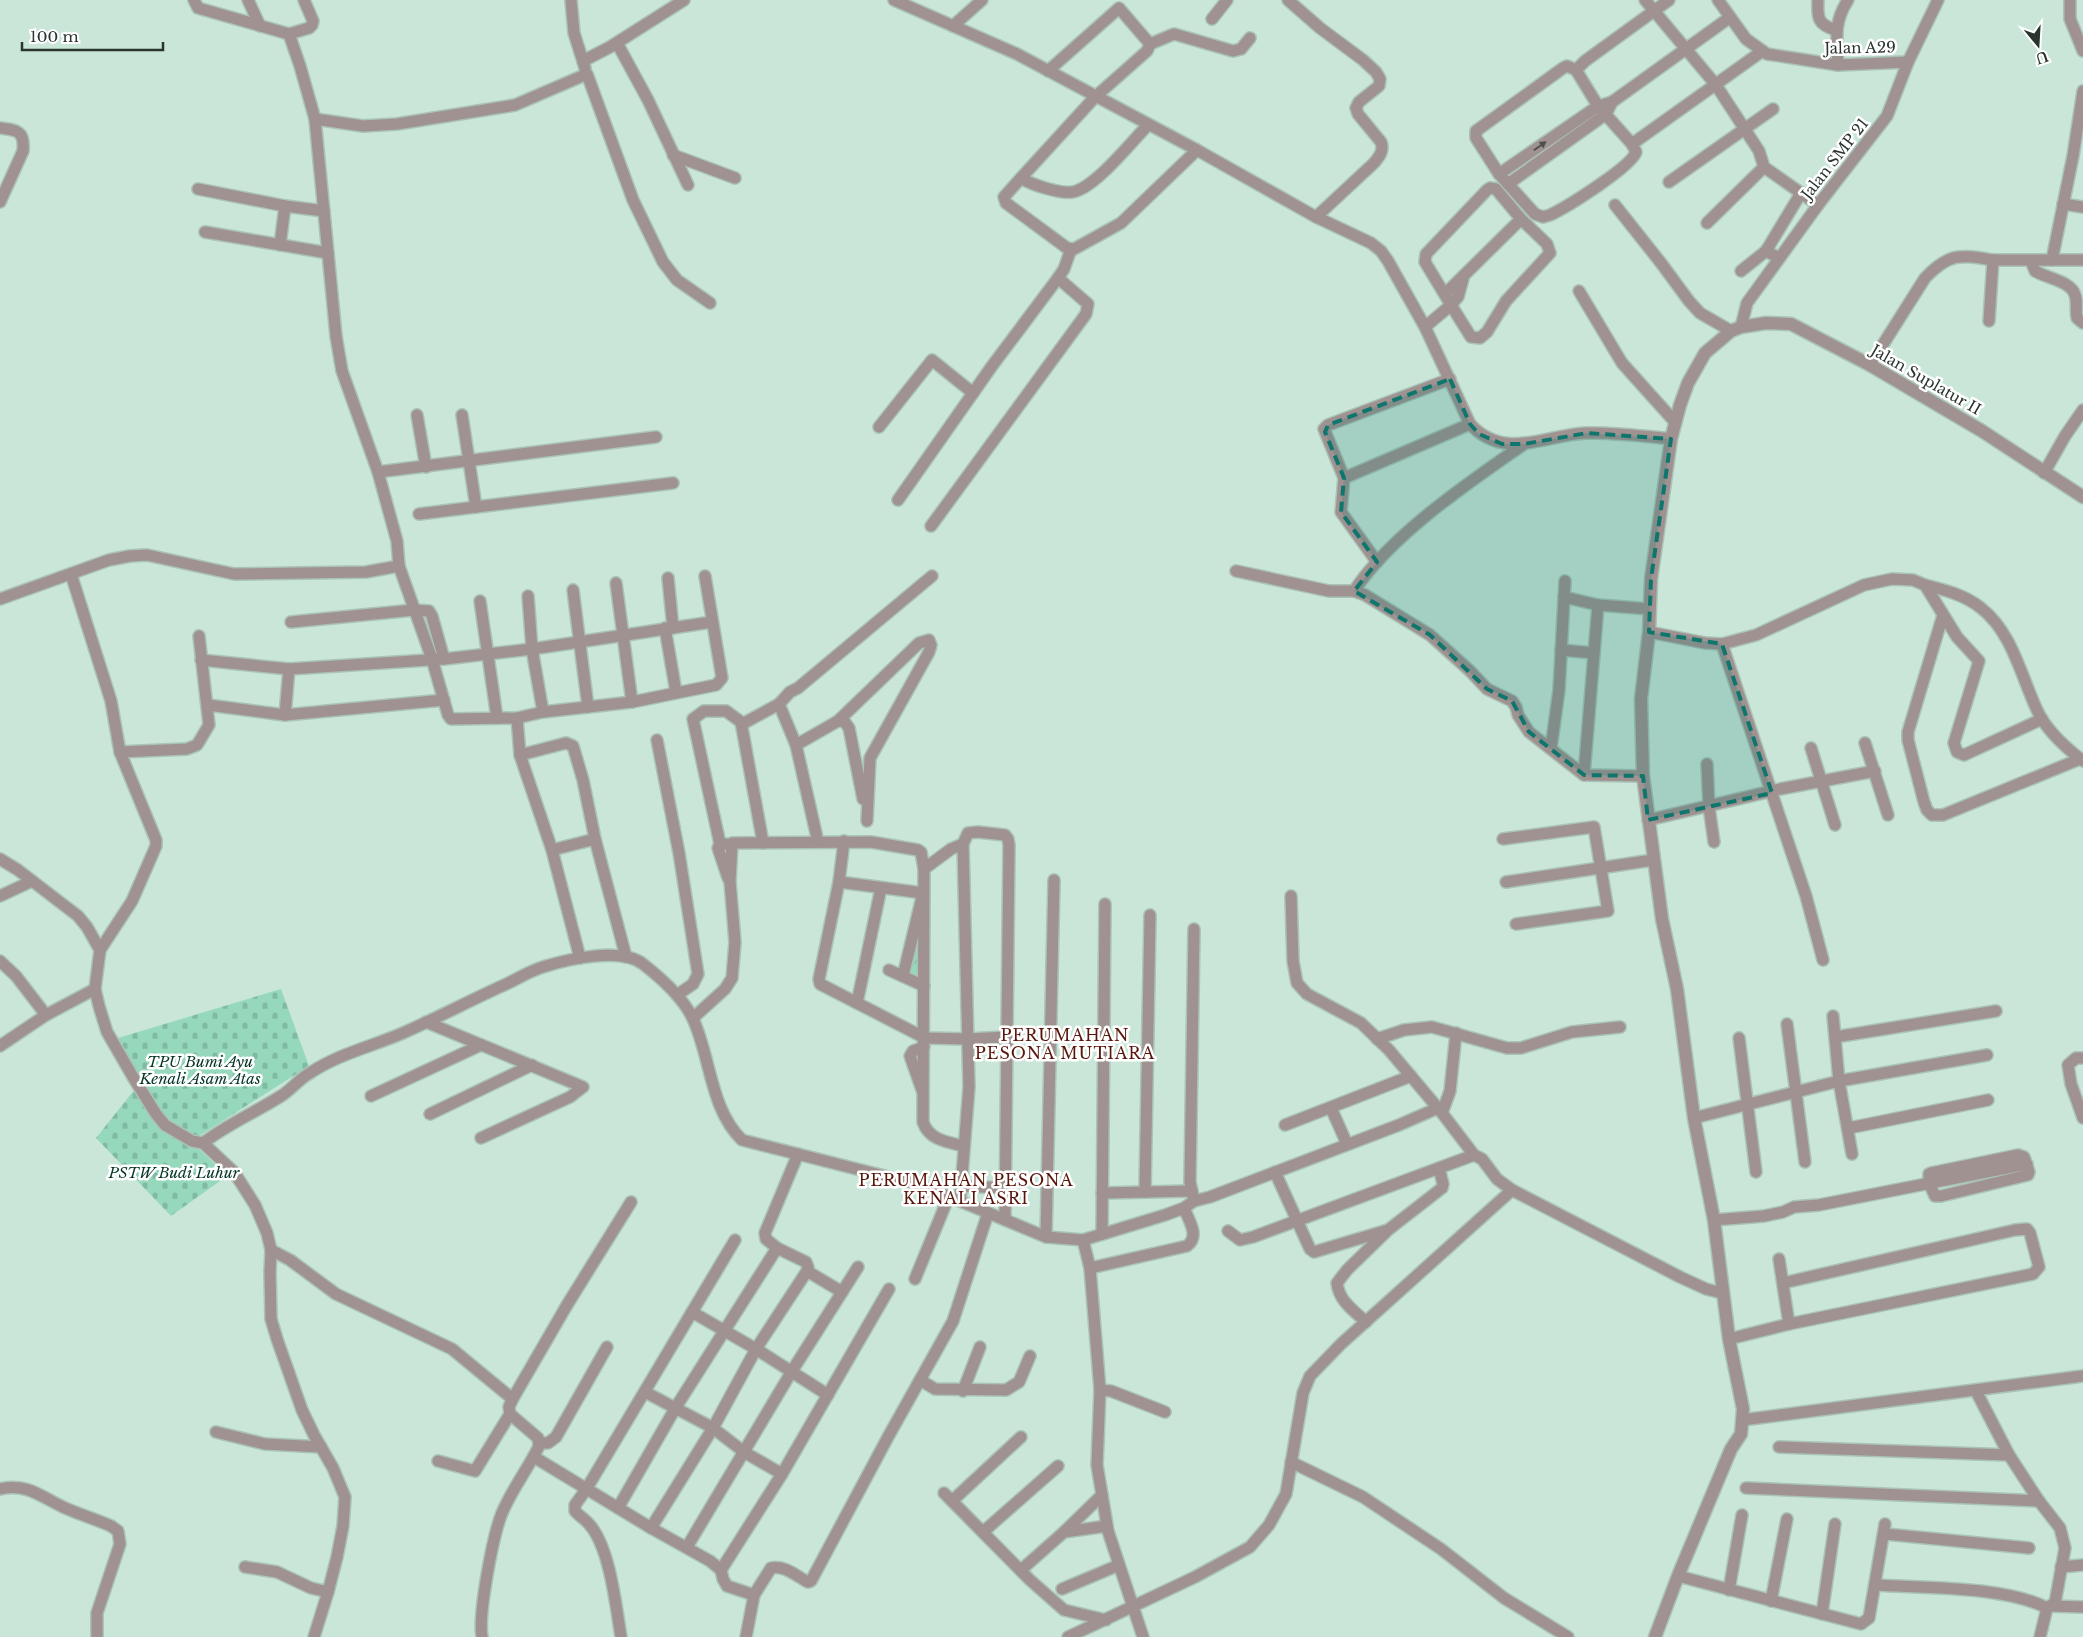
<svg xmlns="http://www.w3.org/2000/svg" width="2083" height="1637" font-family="'Libre Baskerville',serif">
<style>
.forest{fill:url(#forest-crowns)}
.cemetery{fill:url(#cemetery-stones)}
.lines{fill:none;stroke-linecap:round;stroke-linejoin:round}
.minor-casing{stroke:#aac2b7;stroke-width:14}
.tertiary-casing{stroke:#aac2b7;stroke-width:15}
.minor{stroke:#9f9290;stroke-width:11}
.tertiary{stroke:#9f9290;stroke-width:12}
.oneway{fill:#4c504c}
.marked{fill:#0f766e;fill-opacity:0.2;stroke:#0f766e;stroke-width:4;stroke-dasharray:10 6;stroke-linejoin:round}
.labels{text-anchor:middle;stroke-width:5;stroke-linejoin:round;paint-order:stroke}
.street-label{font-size:15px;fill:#29342f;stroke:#fff}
.park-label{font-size:15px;font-style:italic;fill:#053526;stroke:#fff}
.neighbourhood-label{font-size:16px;letter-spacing:1px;fill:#58150a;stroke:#fff}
</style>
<defs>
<pattern id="forest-crowns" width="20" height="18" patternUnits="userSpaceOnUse" patternTransform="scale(1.25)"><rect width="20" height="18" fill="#96d8bc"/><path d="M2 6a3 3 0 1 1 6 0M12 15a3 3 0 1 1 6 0" fill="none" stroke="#81baa2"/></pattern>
<pattern id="cemetery-stones" width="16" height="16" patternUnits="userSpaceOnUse" patternTransform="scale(1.25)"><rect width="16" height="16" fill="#96d8bc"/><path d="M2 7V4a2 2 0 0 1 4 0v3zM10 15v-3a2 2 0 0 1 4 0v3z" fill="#81baa2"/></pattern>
</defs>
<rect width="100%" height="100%" fill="#cae6d9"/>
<!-- forest -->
<polygon class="forest" points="920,916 921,982 906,975"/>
<!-- cemetery -->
<g class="cemetery">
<polygon points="281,989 309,1066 194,1139 159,1111 118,1038"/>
<polygon points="135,1089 161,1129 200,1150 227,1176 171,1216 96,1138"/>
</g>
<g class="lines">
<!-- minor casing -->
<g class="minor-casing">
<g id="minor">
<polyline points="194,0 198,8 289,34 309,28 312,25 313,21 304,0"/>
<polyline points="248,0 260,26"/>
<polyline points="571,0 574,33 585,68"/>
<path d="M894,0L1017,54L1197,150L1316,217L1371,243L1381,251L1388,261L1425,327L1470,424C1504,461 1544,435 1586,433C1614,432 1643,436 1671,439"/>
<path d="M1288,0L1320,28L1363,60L1376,72L1380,79L1379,86L1359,102L1356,108L1358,114L1381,142C1384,150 1380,156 1374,163L1316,217"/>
<polyline points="1645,0 1716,85 1759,151 1764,167 1818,205"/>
<path d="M1669,0L1585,61L1576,70L1567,66L1563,68L1476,131V138L1499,174L1535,214L1543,217L1550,215C1567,207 1631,167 1636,152L1632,144L1761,52"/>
<polyline points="1718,0 1746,39 1767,54 1838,65 1908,62"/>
<path d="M1818,0C1817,18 1818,25 1836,30"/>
<polyline points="2070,0 2070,19 2083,51"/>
<polyline points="1212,19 1227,0"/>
<polyline points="953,26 982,0"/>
<polyline points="289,34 300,66 315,119 336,336 342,371 378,472 397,541 399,566 432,659 448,715 451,719 517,718 543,712 632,702 716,685 722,678 705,576"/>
<polyline points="617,43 648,100 688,185"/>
<polyline points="1150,44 1174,34 1233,51 1241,49 1250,38"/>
<polyline points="583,61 610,47 684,0"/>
<path d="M1838,65C1837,39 1833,23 1848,0"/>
<polyline points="1576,70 1598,106 1632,144"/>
<path d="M1048,71L1119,8L1150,44L1147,51L1095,97L1021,178C1032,185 1060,194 1073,192C1096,187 1131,142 1148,125"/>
<polyline points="315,119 363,126 397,124 515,105 587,74 633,200 663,262 677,280 710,303"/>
<path d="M0,128C17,130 25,131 23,151L0,202"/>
<polyline points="673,155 735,178"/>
<polyline points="1499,174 1598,106 1612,102 1729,18"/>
<polyline points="1021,178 1004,197 1006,203 1067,248 1074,249 1121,223 1197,150"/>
<polyline points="1669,182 1773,109"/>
<polyline points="1508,184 1606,114 1612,102"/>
<polyline points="198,189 285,206 324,211"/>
<polyline points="2063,204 2083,207"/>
<polyline points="1615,205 1661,263 1689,301 1700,313 1731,331"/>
<polyline points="1707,223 1764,167"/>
<polyline points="205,232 328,253"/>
<polyline points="280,245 285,206"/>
<polyline points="1779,258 1766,251 1801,193"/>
<polyline points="2052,260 2073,156 2083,91"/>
<path d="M2031,261L2035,271C2046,278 2071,281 2075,295C2078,302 2075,310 2077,318L2083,323"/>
<polyline points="1741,271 1766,251"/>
<polyline points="1463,279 1458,297 1451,305 1471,337 1480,338 1487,332 1506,301 1550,253 1547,244 1521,219"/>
<polyline points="1579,291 1622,363 1675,422"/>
<polyline points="1989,321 1993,260 2083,260"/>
<polyline points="1425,327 1451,305 1425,262 1426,254 1487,190 1490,188 1496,189 1521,219 1445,294"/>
<polyline points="1741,327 1747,303 1818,205 1887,116 1908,62 1938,0"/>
<path d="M1870,365L1925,278C1950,252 1960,255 1993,260"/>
<polyline points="417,415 426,467"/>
<polyline points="462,415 476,507 673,483"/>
<polyline points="879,427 932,360 973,393"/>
<path d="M1524,444C1469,482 1391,535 1354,591L1365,595L1430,635L1470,671L1487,689L1512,701L1516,707L1518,715L1529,732L1584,775L1643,776"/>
<polyline points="378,472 656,437"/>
<polyline points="2044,473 2065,436 2083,410"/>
<polyline points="1344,478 1470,424"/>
<polyline points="898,500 992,366 1058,278 1064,269 1071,249"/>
<polyline points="419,514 476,507"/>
<polyline points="931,526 1086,314 1088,304 1058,278"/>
<polyline points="1377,562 1341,512 1344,478 1324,429 1328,425 1450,379"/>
<polyline points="1236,571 1329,591 1354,591"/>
<polyline points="71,574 111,701 120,752 156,840 156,846 132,901 100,950"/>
<polyline points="668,578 673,628"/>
<polyline points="616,583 632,702"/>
<path d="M1925,585C1945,590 1965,595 1981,608C2012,632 2021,676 2037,710C2046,730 2066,748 2083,761"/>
<polyline points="573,590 588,707"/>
<polyline points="528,596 532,649 543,712"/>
<polyline points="1564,597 1598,605 1650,609"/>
<polyline points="0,599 109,560 130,556 147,555 234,574 366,572 399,566"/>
<polyline points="480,601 497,718"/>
<polyline points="1943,615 1908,732 1908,740 1924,802 1927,810 1932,815 1943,815 2080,759"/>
<polyline points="291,622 414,610 429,611 432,616 444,659"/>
<polyline points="665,628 676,692"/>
<polyline points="1649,632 1705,643 1722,644 1756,635 1864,585 1892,579 1913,580 1925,585 1957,637 1979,661 1954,743 1957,752 1964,755 2042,719"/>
<polyline points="1722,644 1806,896 1823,960"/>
<polyline points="1561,650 1594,653"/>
<polyline points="201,660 289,669 444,659 532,649 712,622"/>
<polyline points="208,705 285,715 444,700"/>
<polyline points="285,715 289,669"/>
<polyline points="517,718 520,755 552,850 580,958"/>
<polyline points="838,721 919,643 929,640 931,645 929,652 870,758 867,821"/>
<polyline points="741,722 763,843"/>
<polyline points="657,740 679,853 698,974 693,984 677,995"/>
<polyline points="1865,743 1888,815"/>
<polyline points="796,745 838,721 844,721 849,728 863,799"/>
<polyline points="1551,748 1559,690 1565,581"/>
<polyline points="1811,748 1835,825"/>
<polyline points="120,752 187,749 197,745 209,725 199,636"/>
<polyline points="520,755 566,743 573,746 583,780 595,839 626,957"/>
<polyline points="1707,764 1709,807 1714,842"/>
<polyline points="1584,775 1598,605"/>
<polyline points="1648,820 1780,789 1875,771"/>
<polyline points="1503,839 1594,827 1608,911 1516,924"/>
<polyline points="844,841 839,882 819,979 820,984 925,1038 968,1039 1007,1037"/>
<polyline points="818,842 796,745 779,704 790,692 798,688 932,576"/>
<polyline points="720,844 693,719 704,711 726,711 741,722 744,723 779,704"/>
<polyline points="726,844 720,844 718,848 728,878"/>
<path d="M963,844L951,849L924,869L923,1122C929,1140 947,1142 964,1146"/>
<polyline points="552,850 595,839"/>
<polyline points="0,859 18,870 78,916 87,927 100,950 95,989 99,1006 107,1032 133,1077 156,1114 165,1125 192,1141 203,1143 234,1172 255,1205 267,1233 271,1250 270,1272 271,1319 277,1339 302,1410 314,1435 333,1468 345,1497 343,1526 337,1557 328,1592 314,1637"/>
<polyline points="839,882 923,893 903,976"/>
<polyline points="1506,882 1653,860"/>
<polyline points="0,896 32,881"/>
<polyline points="1291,896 1293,961 1297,983 1307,994 1361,1023 1389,1050 1442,1113 1474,1155 1482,1159 1497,1179 1512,1190 1680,1277 1706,1289 1722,1293"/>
<polyline points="0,961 16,976 46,1015"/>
<polyline points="889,970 924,986"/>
<polyline points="857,1003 881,888"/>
<polyline points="1833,1016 1839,1081 1852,1154"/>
<polyline points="693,1018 725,989 732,978 735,942 730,882 732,843 871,842 918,850 921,852 924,869"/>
<polyline points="426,1022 583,1087 570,1097 481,1138"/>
<polyline points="1787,1024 1805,1162"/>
<polyline points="1835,1037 1996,1011"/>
<polyline points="1739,1038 1756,1172"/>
<polyline points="1377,1039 1404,1030 1432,1027 1507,1048 1521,1048 1572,1032 1620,1027"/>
<polyline points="0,1046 46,1015 95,989"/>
<polyline points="2083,1058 2076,1058 2068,1065 2071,1084 2083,1118"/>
<polyline points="922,1090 910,1056 913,1051 924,1047"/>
<polyline points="371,1096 481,1045"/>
<polyline points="1331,1108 1347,1144"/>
<polyline points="1442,1113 1450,1091 1456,1033"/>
<polyline points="430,1114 532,1065"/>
<polyline points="1694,1118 1839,1081 1987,1055"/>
<polyline points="1285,1125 1411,1076"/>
<polyline points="1849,1128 1988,1100"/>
<path d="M203,1143C228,1124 254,1113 281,1096C291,1090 299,1079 310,1073C338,1054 373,1046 403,1033C437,1018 469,1001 502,986C516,980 529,971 543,967C568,959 621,947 643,964C661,978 683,997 693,1019C711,1058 710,1109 742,1140L924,1186L1046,1237L1083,1240L1165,1215L1184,1208L1194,1201L1210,1197L1399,1125L1438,1108"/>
<polygon points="2018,1155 2024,1157 2029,1172 2028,1175 1941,1196 1935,1196 1929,1183 1929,1174 1931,1173"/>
<polyline points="1275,1172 1310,1249 1314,1252 1388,1230 1442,1188 1443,1184 1439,1168"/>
<polyline points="961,1186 1005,1188"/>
<polyline points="1145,1192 1150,915"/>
<polyline points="1102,1193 1192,1191"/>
<polyline points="960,1201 969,1087 963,844 968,833 978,832 1005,835 1008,839 1009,845 1005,1220"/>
<polyline points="1194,1201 1190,1182 1194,929"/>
<polyline points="1714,1220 1764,1216 1783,1212 1794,1207 1819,1205 2027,1164"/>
<polyline points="1228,1231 1240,1240 1253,1237 1474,1155"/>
<polyline points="1102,1234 1105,904"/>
<polyline points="1046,1237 1054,880"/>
<polyline points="1083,1240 1090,1268 1100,1390 1097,1465 1108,1531 1143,1637"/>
<path d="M271,1250L290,1260L336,1294L452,1349L509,1396L512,1400L509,1407L510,1414L538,1438L539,1446C528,1469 512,1489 502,1513C493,1535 478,1614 482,1637"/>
<polyline points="1779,1259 1789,1324"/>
<path d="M1090,1268L1187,1246C1200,1236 1189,1221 1184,1208"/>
<polyline points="807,1271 842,1292"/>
<polyline points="915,1279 949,1196"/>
<polyline points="692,1312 756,1349 828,1395"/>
<path d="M1366,1322C1353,1310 1339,1301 1337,1283L1347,1270L1386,1232"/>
<polyline points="1729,1339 1789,1324 2033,1274 2039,1267 2030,1233 2027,1229 2015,1230 1783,1283"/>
<polyline points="920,1380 935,1389 1006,1390 1019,1382 1030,1356"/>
<polyline points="1100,1390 1111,1391 1165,1412"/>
<polyline points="963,1391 980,1347"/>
<polyline points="1976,1391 2009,1455 2039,1501 2060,1528 2065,1548 2055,1603 2047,1608 2040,1637"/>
<polyline points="645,1392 713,1428 744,1452 782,1474"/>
<polyline points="512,1400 567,1305 631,1202"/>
<polyline points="1742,1420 2083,1376"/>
<polyline points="216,1432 265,1444 321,1447"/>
<polyline points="540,1443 548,1443 556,1437 607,1347"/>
<polyline points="1779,1447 2009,1455"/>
<path d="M534,1457L651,1528L710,1561L721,1570L723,1579L727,1586L754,1595L771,1568C785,1565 796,1576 808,1582L811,1581L888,1437L953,1321L988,1213"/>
<polyline points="438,1461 475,1471 510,1414"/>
<polyline points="1291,1462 1363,1497 1441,1549 1504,1598 1568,1637"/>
<polyline points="1746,1488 2039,1501"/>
<path d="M0,1489C27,1483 40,1496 63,1507C78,1514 95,1519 111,1526L118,1531L120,1544L97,1613V1637"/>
<polyline points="944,1493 1030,1580 1064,1610 1106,1620"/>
<polyline points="952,1501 1021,1437"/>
<polyline points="618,1508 676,1407 777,1248"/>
<polyline points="651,1528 713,1428 756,1349 807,1271 808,1267 806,1262 777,1248 766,1239 765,1233 798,1154"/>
<polyline points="983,1532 1058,1466"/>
<polyline points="1064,1532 1102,1495"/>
<polyline points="1885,1534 2029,1548"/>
<polyline points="687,1547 792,1371 858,1267"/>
<polyline points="245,1567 277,1572 311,1588 328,1592"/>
<polyline points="2061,1567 2083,1565"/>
<polyline points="721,1570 782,1474 889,1289"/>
<polyline points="1021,1570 1064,1532 1107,1526"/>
<polyline points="1678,1576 1861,1624 1869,1618 1885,1524"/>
<path d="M1876,1585C1924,1588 2005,1586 2047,1608"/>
<polyline points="1062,1589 1119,1565"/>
<polyline points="1729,1590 1742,1515"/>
<polyline points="1771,1601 1787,1519"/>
<polyline points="2051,1606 2083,1607"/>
<polyline points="1822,1614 1835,1524"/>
<path d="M621,1637C616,1607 610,1547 589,1524C585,1519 579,1516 575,1511V1505L587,1488L735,1240"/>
<polyline points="746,1637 754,1595"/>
<polyline points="1068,1637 1195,1577 1250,1547 1269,1525 1286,1494 1303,1393 1310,1376 1341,1344 1512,1190"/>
</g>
</g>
<!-- tertiary casing -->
<g class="tertiary-casing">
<polyline id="tertiary" points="1655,1637 1678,1576 1731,1449 1741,1434 1743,1409 1729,1339 1714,1220 1694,1118 1677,989 1662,919 1643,776 1641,699 1649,632 1651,579 1671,439 1680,405 1688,383 1705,353 1731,331 1741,327 1766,323 1791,324 1870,365 1982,431 2083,497"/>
</g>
<!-- minor -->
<use href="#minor" class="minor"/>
<!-- tertiary -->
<use href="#tertiary" class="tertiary"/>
</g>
<!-- one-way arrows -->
<defs><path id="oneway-solid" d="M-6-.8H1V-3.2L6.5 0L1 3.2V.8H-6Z" transform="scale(1.25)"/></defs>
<use class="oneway" href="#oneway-solid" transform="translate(1540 146) rotate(-35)"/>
<!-- marked area -->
<path class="marked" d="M1450,379L1470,424L1479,434L1502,444H1524L1587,433L1671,439L1651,579L1649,632L1722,644L1772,793L1648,820L1643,776L1584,775L1529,732L1512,701L1487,689L1430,635L1354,591L1377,562L1341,512L1344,478L1325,432L1328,425Z"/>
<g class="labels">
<!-- street labels -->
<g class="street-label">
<text transform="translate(1860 48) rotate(-1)" y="5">Jalan A29</text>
<text transform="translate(1835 159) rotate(-52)" y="5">Jalan SMP 21</text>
<text transform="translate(1926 380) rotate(30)" y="5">Jalan Suplatur II</text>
</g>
<!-- park labels -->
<g class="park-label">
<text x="200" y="1067">TPU Bumi Ayu<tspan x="200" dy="17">Kenali Asam Atas</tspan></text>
<text x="174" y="1178">PSTW Budi Luhur</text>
</g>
<!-- neighbourhood labels -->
<g class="neighbourhood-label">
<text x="1065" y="1041">PERUMAHAN<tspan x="1065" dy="18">PESONA MUTIARA</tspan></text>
<text x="966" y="1186">PERUMAHAN PESONA<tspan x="966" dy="18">KENALI ASRI</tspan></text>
</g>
</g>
<!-- north arrow -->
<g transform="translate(2038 45) rotate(162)" stroke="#ffffff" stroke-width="4" paint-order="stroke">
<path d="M0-4L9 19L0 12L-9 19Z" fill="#29342f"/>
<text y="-8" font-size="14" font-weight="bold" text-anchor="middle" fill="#29342f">U</text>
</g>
<!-- scale -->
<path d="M22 42v8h141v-8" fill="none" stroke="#29342f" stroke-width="2.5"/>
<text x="30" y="42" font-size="15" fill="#29342f" stroke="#ffffff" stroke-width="4" paint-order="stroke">100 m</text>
</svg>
